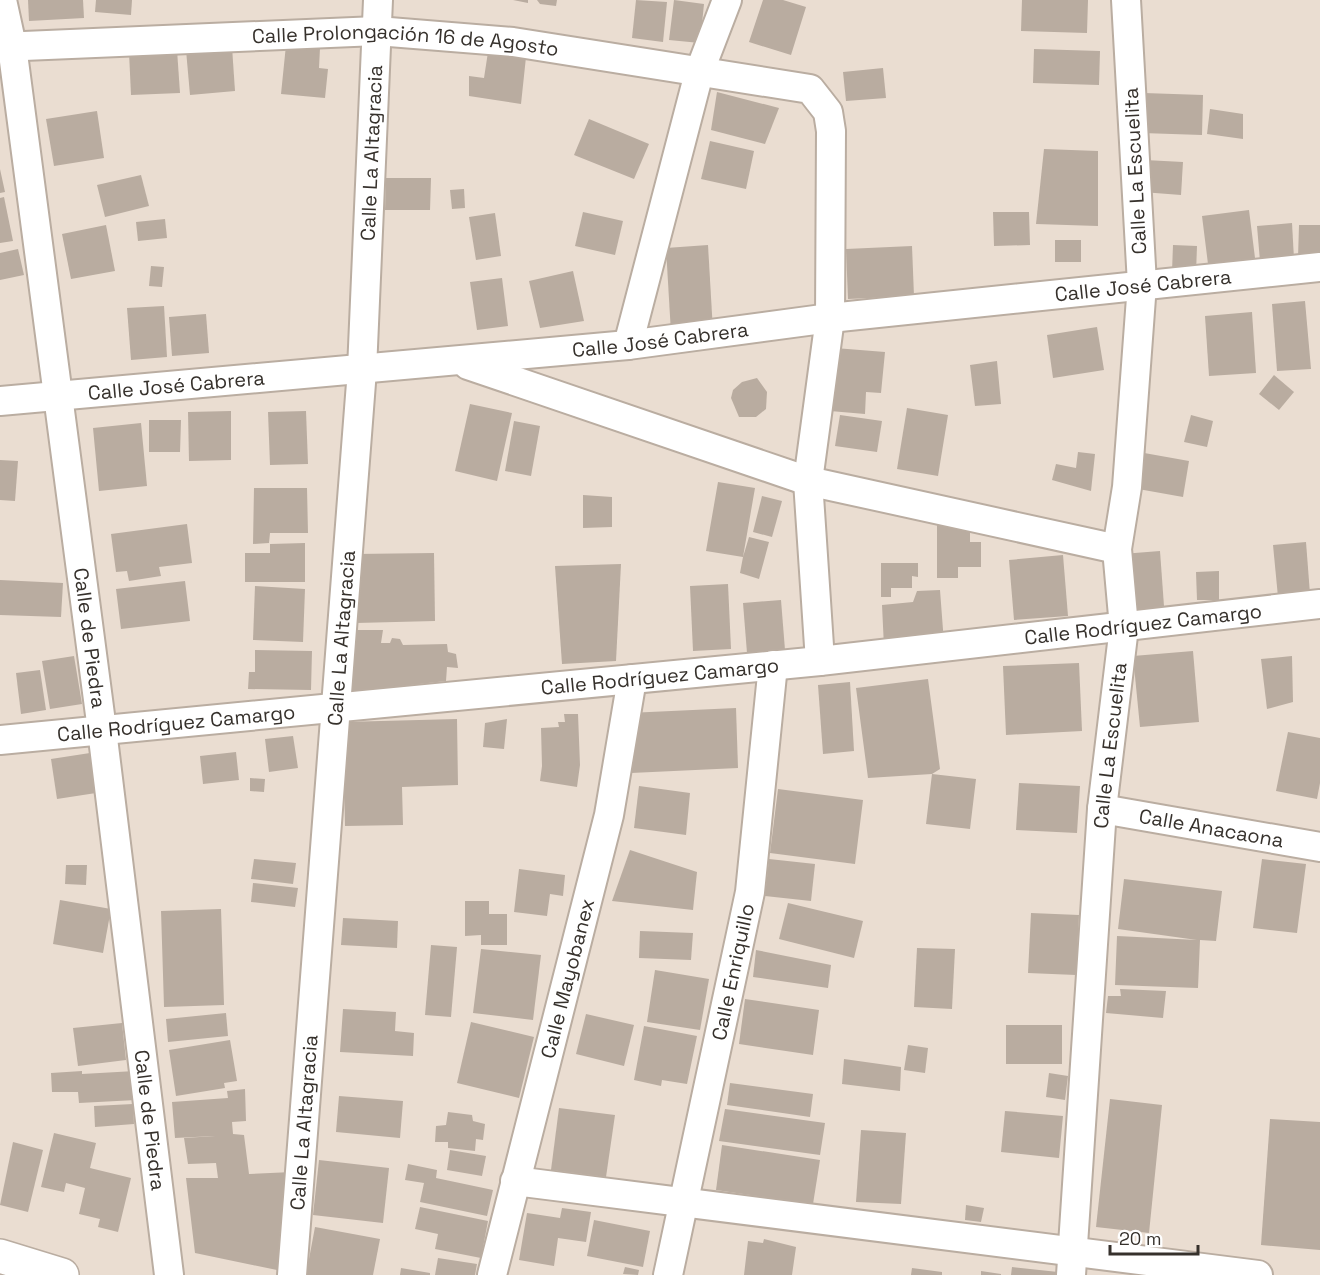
<svg xmlns="http://www.w3.org/2000/svg" width="1320" height="1275" font-family="'Space Grotesk',sans-serif">
<style>
.building{fill:#b9aca0}
.lines{fill:none;stroke-linecap:round;stroke-linejoin:round}
.minor-casing{stroke:#baada1;stroke-width:32}
.primary-casing{stroke:#baada1;stroke-width:36}
.minor{stroke:#fff;stroke-width:28}
.primary{stroke:#fff;stroke-width:33}
.labels{text-anchor:middle;stroke-width:4.5;stroke-linejoin:round;paint-order:stroke}
.street-label{font-size:20px;fill:#36312c;stroke:#fff}
</style>
<rect width="100%" height="100%" fill="#eaddd1"/>
<!-- building -->
<g class="building">
<polygon points="28,0 83,0 84,18 29,21"/>
<polygon points="96,0 132,0 131,15 95,12"/>
<polygon points="513,0 528,0 528,3"/>
<polygon points="537,0 557,0 556,6 540,4"/>
<polygon points="636,0 667,2 663,42 632,38"/>
<polygon points="674,0 704,4 700,43 669,40"/>
<polygon points="763,0 783,0 806,7 791,55 749,42"/>
<polygon points="1022,0 1088,0 1087,33 1021,31"/>
<polygon points="286,45 320,48 319,68 328,69 325,98 281,94"/>
<polygon points="232,47 235,91 190,95 186,50"/>
<polygon points="1034,49 1100,51 1099,85 1033,83"/>
<polygon points="177,50 180,93 131,95 129,52"/>
<polygon points="488,52 526,57 521,104 469,96 469,76 484,78"/>
<polygon points="883,68 886,98 846,101 843,72"/>
<polygon points="717,92 779,108 765,144 711,130"/>
<polygon points="1144,93 1203,95 1202,135 1142,133"/>
<polygon points="1210,109 1243,114 1243,139 1207,134"/>
<polygon points="97,111 104,158 54,166 46,119"/>
<polygon points="589,119 649,144 634,179 574,155"/>
<polygon points="710,141 754,151 746,189 701,179"/>
<polygon points="1044,149 1098,151 1098,226 1036,224"/>
<polygon points="1145,160 1183,162 1181,195 1142,192"/>
<polygon points="0,169 5,192 0,193"/>
<polygon points="141,175 149,206 105,217 97,185"/>
<polygon points="386,178 431,178 430,210 385,210"/>
<polygon points="464,189 465,208 452,209 450,190"/>
<polygon points="4,197 13,241 0,243 0,198"/>
<polygon points="1249,210 1256,266 1209,272 1202,216"/>
<polygon points="583,212 623,221 615,255 575,246"/>
<polygon points="993,212 1029,212 1030,245 994,246"/>
<polygon points="495,213 501,256 476,260 469,217"/>
<polygon points="165,219 167,238 138,241 136,222"/>
<polygon points="1292,223 1294,259 1260,261 1257,226"/>
<polygon points="106,225 115,271 71,279 62,234"/>
<polygon points="1299,225 1320,225 1320,259 1298,258"/>
<rect x="1055" y="240" width="26" height="22"/>
<polygon points="708,245 713,331 671,333 666,248"/>
<polygon points="1173,245 1197,246 1196,273 1172,272"/>
<polygon points="912,246 914,296 848,299 846,249"/>
<polygon points="18,249 24,275 0,280 0,253"/>
<polygon points="151,266 164,267 162,287 149,286"/>
<polygon points="573,271 584,321 540,328 529,281"/>
<polygon points="502,278 508,326 477,330 470,282"/>
<polygon points="1305,301 1311,369 1277,371 1272,304"/>
<polygon points="164,306 167,357 131,360 127,308"/>
<polygon points="1252,312 1256,373 1209,376 1205,316"/>
<polygon points="206,314 209,353 172,356 169,317"/>
<polygon points="1097,327 1104,370 1053,378 1047,335"/>
<polygon points="835,348 885,352 881,393 866,392 865,414 830,411"/>
<polygon points="997,361 1001,404 975,406 970,365"/>
<polygon points="1274,375 1294,392 1279,410 1259,394"/>
<polygon points="757,378 767,392 766,409 756,417 739,417 731,398 733,390 742,382"/>
<polygon points="470,404 512,413 497,481 455,471"/>
<polygon points="907,408 948,415 938,476 897,469"/>
<polygon points="231,411 231,460 189,461 188,412"/>
<polygon points="306,411 308,464 270,465 268,412"/>
<polygon points="840,415 882,421 877,452 835,446"/>
<polygon points="1191,415 1213,421 1207,447 1184,442"/>
<polygon points="149,420 181,420 180,452 149,452"/>
<polygon points="514,421 540,426 531,476 505,471"/>
<polygon points="141,423 147,486 99,491 93,428"/>
<polygon points="1133,451 1189,461 1183,497 1127,487"/>
<polygon points="1078,452 1095,454 1091,491 1052,480 1056,464 1076,468"/>
<polygon points="0,460 18,461 15,501 0,500"/>
<polygon points="718,482 755,488 743,557 749,537 769,542 759,579 740,573 743,557 706,551"/>
<polygon points="254,488 307,488 308,533 270,533 269,543 253,544"/>
<polygon points="583,495 612,497 612,527 583,528"/>
<polygon points="762,496 782,501 772,537 753,532"/>
<polygon points="970,520 970,542 981,542 981,567 958,567 958,578 937,578 937,521"/>
<polygon points="187,524 192,563 159,567 161,576 129,581 127,571 116,572 111,534"/>
<polygon points="1306,542 1310,594 1278,597 1273,545"/>
<polygon points="305,543 305,582 245,582 245,553 270,553 270,544"/>
<polygon points="1160,551 1165,620 1126,623 1122,554"/>
<polygon points="434,553 435,621 356,623 355,554"/>
<polygon points="1063,555 1068,616 1014,620 1009,560"/>
<polygon points="881,563 918,563 918,577 912,576 912,588 891,588 891,597 881,597"/>
<polygon points="621,564 616,661 562,664 555,566"/>
<polygon points="1219,571 1219,600 1197,600 1196,572"/>
<polygon points="0,580 63,583 61,617 0,615"/>
<polygon points="185,581 190,621 121,629 116,589"/>
<polygon points="728,584 731,649 693,651 690,586"/>
<polygon points="255,586 305,589 303,642 253,640"/>
<polygon points="940,590 944,643 884,647 882,605 913,602 917,591"/>
<polygon points="781,600 785,650 747,653 743,603"/>
<polygon points="356,630 383,630 381,643 390,643 392,638 400,639 403,645 447,644 448,652 456,654 458,668 447,667 446,681 349,692"/>
<polygon points="255,650 312,651 311,690 248,689 249,672 255,672"/>
<polygon points="1193,651 1199,722 1140,727 1133,656"/>
<polygon points="74,656 82,704 50,709 42,661"/>
<polygon points="1292,656 1293,702 1267,709 1261,659"/>
<polygon points="1079,663 1082,731 1006,735 1003,666"/>
<polygon points="40,670 46,710 21,714 16,673"/>
<polygon points="928,679 940,769 932,774 976,779 970,829 926,824 932,774 868,778 856,688"/>
<polygon points="850,682 854,751 823,754 818,685"/>
<polygon points="736,708 738,768 631,773 628,713"/>
<polygon points="564,714 578,714 580,765 577,787 540,781 542,766 541,728 559,727 558,722 565,722"/>
<polygon points="457,719 458,785 402,787 403,825 345,826 343,722"/>
<polygon points="507,719 504,749 483,747 485,723"/>
<polygon points="1288,732 1320,738 1320,783 1317,799 1276,791"/>
<polygon points="293,736 298,768 269,772 265,739"/>
<polygon points="236,752 239,780 203,784 200,756"/>
<polygon points="90,753 96,793 57,799 51,759"/>
<polygon points="250,778 265,779 264,792 250,791"/>
<polygon points="1019,783 1080,786 1077,833 1016,830"/>
<polygon points="639,786 690,793 686,835 634,828"/>
<polygon points="778,789 863,800 855,864 770,853"/>
<polygon points="630,850 697,872 693,910 612,901"/>
<polygon points="254,859 296,863 293,884 251,879"/>
<polygon points="769,859 815,864 811,901 765,896"/>
<polygon points="1262,859 1306,864 1297,933 1253,928"/>
<polygon points="66,865 87,865 86,885 65,884"/>
<polygon points="519,869 565,875 563,896 550,894 547,916 514,912"/>
<polygon points="1124,879 1222,891 1216,941 1200,940 1198,988 1115,985 1117,936 1197,940 1118,929"/>
<polygon points="253,883 298,888 295,907 251,902"/>
<polygon points="60,900 111,909 103,953 53,944"/>
<polygon points="465,901 489,901 489,914 507,914 507,945 481,945 481,935 465,936"/>
<polygon points="788,903 863,921 854,958 779,939"/>
<polygon points="221,909 224,1005 164,1007 161,911"/>
<polygon points="1031,913 1079,915 1076,975 1028,973"/>
<polygon points="343,918 398,921 397,948 341,945"/>
<polygon points="640,931 693,933 691,960 639,958"/>
<polygon points="431,945 457,947 451,1017 425,1015"/>
<polygon points="917,948 955,949 952,1009 914,1007"/>
<polygon points="481,949 541,955 533,1020 473,1013"/>
<polygon points="756,950 831,965 828,988 753,977"/>
<polygon points="655,970 709,979 700,1030 647,1022"/>
<polygon points="1120,989 1166,991 1163,1018 1106,1013 1108,996 1121,996"/>
<polygon points="745,999 819,1010 813,1055 739,1044"/>
<polygon points="343,1009 396,1012 395,1031 414,1033 413,1056 340,1052"/>
<polygon points="226,1013 228,1036 168,1042 166,1019"/>
<polygon points="586,1014 634,1025 624,1066 576,1054"/>
<polygon points="471,1022 534,1037 519,1098 457,1083"/>
<polygon points="122,1023 126,1060 78,1066 73,1028"/>
<rect x="1006" y="1025" width="56" height="39"/>
<polygon points="644,1026 697,1036 687,1084 662,1080 661,1086 634,1080"/>
<polygon points="230,1040 237,1081 224,1083 225,1088 176,1096 169,1050"/>
<polygon points="908,1045 928,1048 925,1073 904,1070"/>
<polygon points="844,1059 901,1067 900,1091 842,1084"/>
<polygon points="82,1071 82,1074 135,1071 136,1100 79,1103 78,1092 52,1092 51,1073"/>
<polygon points="1049,1073 1068,1076 1065,1100 1046,1097"/>
<polygon points="730,1083 813,1094 810,1117 727,1105"/>
<polygon points="245,1089 246,1121 232,1122 233,1134 244,1135 249,1174 292,1172 291,1201 277,1270 195,1253 186,1178 218,1178 216,1163 188,1164 184,1138 215,1136 175,1138 172,1102 228,1098 227,1091"/>
<polygon points="339,1096 403,1101 400,1138 336,1132"/>
<polygon points="1110,1099 1162,1105 1149,1233 1096,1227"/>
<polygon points="133,1104 134,1124 95,1127 94,1106"/>
<polygon points="559,1108 615,1115 606,1177 551,1170"/>
<polygon points="725,1109 825,1123 820,1155 719,1141"/>
<polygon points="1005,1111 1063,1116 1059,1158 1001,1152"/>
<polygon points="448,1112 472,1115 473,1121 485,1124 483,1140 476,1139 475,1151 448,1148 448,1142 435,1142 436,1126 446,1125"/>
<polygon points="1270,1119 1320,1122 1320,1250 1261,1245"/>
<polygon points="861,1130 906,1133 901,1204 856,1202"/>
<polygon points="54,1133 96,1143 90,1168 131,1178 118,1232 98,1227 100,1219 79,1214 85,1188 66,1183 64,1192 41,1187"/>
<polygon points="13,1142 43,1150 28,1212 0,1205"/>
<polygon points="722,1145 820,1160 813,1204 716,1190"/>
<polygon points="450,1150 486,1156 482,1176 447,1170"/>
<polygon points="319,1160 389,1168 383,1223 313,1215"/>
<polygon points="408,1164 437,1170 436,1178 493,1190 487,1216 420,1202 424,1183 405,1180"/>
<polygon points="966,1205 984,1208 981,1222 965,1220"/>
<polygon points="420,1207 488,1221 481,1258 435,1249 438,1234 415,1229"/>
<polygon points="562,1208 591,1212 586,1242 558,1238 554,1266 519,1260 527,1213 560,1218"/>
<polygon points="594,1220 650,1231 643,1267 587,1256"/>
<polygon points="315,1227 380,1239 373,1275 306,1275"/>
<polygon points="764,1239 796,1247 792,1275 744,1275 748,1241 763,1243"/>
<polygon points="438,1258 477,1264 475,1275 435,1275"/>
<polygon points="625,1267 639,1270 638,1275 623,1274"/>
<polygon points="1012,1267 1058,1272 1057,1275 1011,1275"/>
<polygon points="401,1268 430,1273 430,1275 400,1275"/>
<polygon points="912,1268 942,1272 942,1275 911,1275"/>
<polygon points="981,1271 1001,1274 1001,1275 981,1275"/>
</g>
<g class="lines">
<!-- minor casing -->
<g class="minor-casing">
<g id="minor">
<path id="s1" d="M2,0L12,46L102,730L169,1275"/>
<path id="s2" d="M0,47L377,31L513,42L810,89L828,112L831,131L830,318L808,481L820,661"/>
<polyline points="628,345 699,73 727,0"/>
<polyline points="468,365 808,481 1117,549"/>
<path id="s3" d="M0,401L628,345L830,318L1320,267"/>
<path id="s4" d="M0,740L820,661L1320,604"/>
<path id="s5" d="M1102,809L1320,847"/>
<polyline points="515,1181 1258,1275"/>
<path id="s6" d="M292,1275L362,370L378,0"/>
<path id="s7" d="M492,1275L609,815L632,679"/>
<path id="s8" d="M668,1275L750,892L773,665"/>
<path id="s9" d="M1071,1275L1102,809L1124,627L1117,549L1127,487L1142,284L1126,0"/>
</g>
</g>
<!-- primary casing -->
<g class="primary-casing">
<polyline id="primary" points="0,1256 62,1275"/>
</g>
<!-- minor -->
<use href="#minor" class="minor"/>
<!-- primary -->
<use href="#primary" class="primary"/>
</g>
<g class="labels">
<!-- street labels -->
<g class="street-label">
<text dy="7" stroke="none"><textPath href="#s2" startOffset="406">Calle Prolongación 16 de Agosto</textPath></text>
<text dy="7" stroke="none"><textPath href="#s6" startOffset="1125">Calle La Altagracia</textPath></text>
<text transform="translate(1135 171) rotate(-93)" y="7">Calle La Escuelita</text>
<text dy="7" stroke="none"><textPath href="#s3" startOffset="1149">Calle José Cabrera</textPath></text>
<text dy="7" stroke="none"><textPath href="#s3" startOffset="663">Calle José Cabrera</textPath></text>
<text dy="7" stroke="none"><textPath href="#s3" startOffset="177">Calle José Cabrera</textPath></text>
<text dy="7" stroke="none"><textPath href="#s4" startOffset="1149">Calle Rodríguez Camargo</textPath></text>
<text dy="7" stroke="none"><textPath href="#s1" startOffset="644">Calle de Piedra</textPath></text>
<text dy="7" stroke="none"><textPath href="#s6" startOffset="639">Calle La Altagracia</textPath></text>
<text dy="7" stroke="none"><textPath href="#s4" startOffset="663">Calle Rodríguez Camargo</textPath></text>
<text dy="7" stroke="none"><textPath href="#s4" startOffset="177">Calle Rodríguez Camargo</textPath></text>
<text dy="7" stroke="none"><textPath href="#s9" startOffset="531">Calle La Escuelita</textPath></text>
<text dy="7" stroke="none"><textPath href="#s5" startOffset="111">Calle Anacaona</textPath></text>
<text dy="7" stroke="none"><textPath href="#s8" startOffset="310">Calle Enriquillo</textPath></text>
<text dy="7" stroke="none"><textPath href="#s7" startOffset="306">Calle Mayobanex</textPath></text>
<text dy="7" stroke="none"><textPath href="#s1" startOffset="1130">Calle de Piedra</textPath></text>
<text dy="7" stroke="none"><textPath href="#s6" startOffset="153">Calle La Altagracia</textPath></text>
</g>
</g>
<!-- scale -->
<path d="M1110 1245v9h88v-9" fill="none" stroke="#36312c" stroke-width="3"/>
<text x="1119" y="1245" font-size="18" fill="#36312c" stroke="#ffffff" stroke-width="4.5" paint-order="stroke">20 m</text>
</svg>
